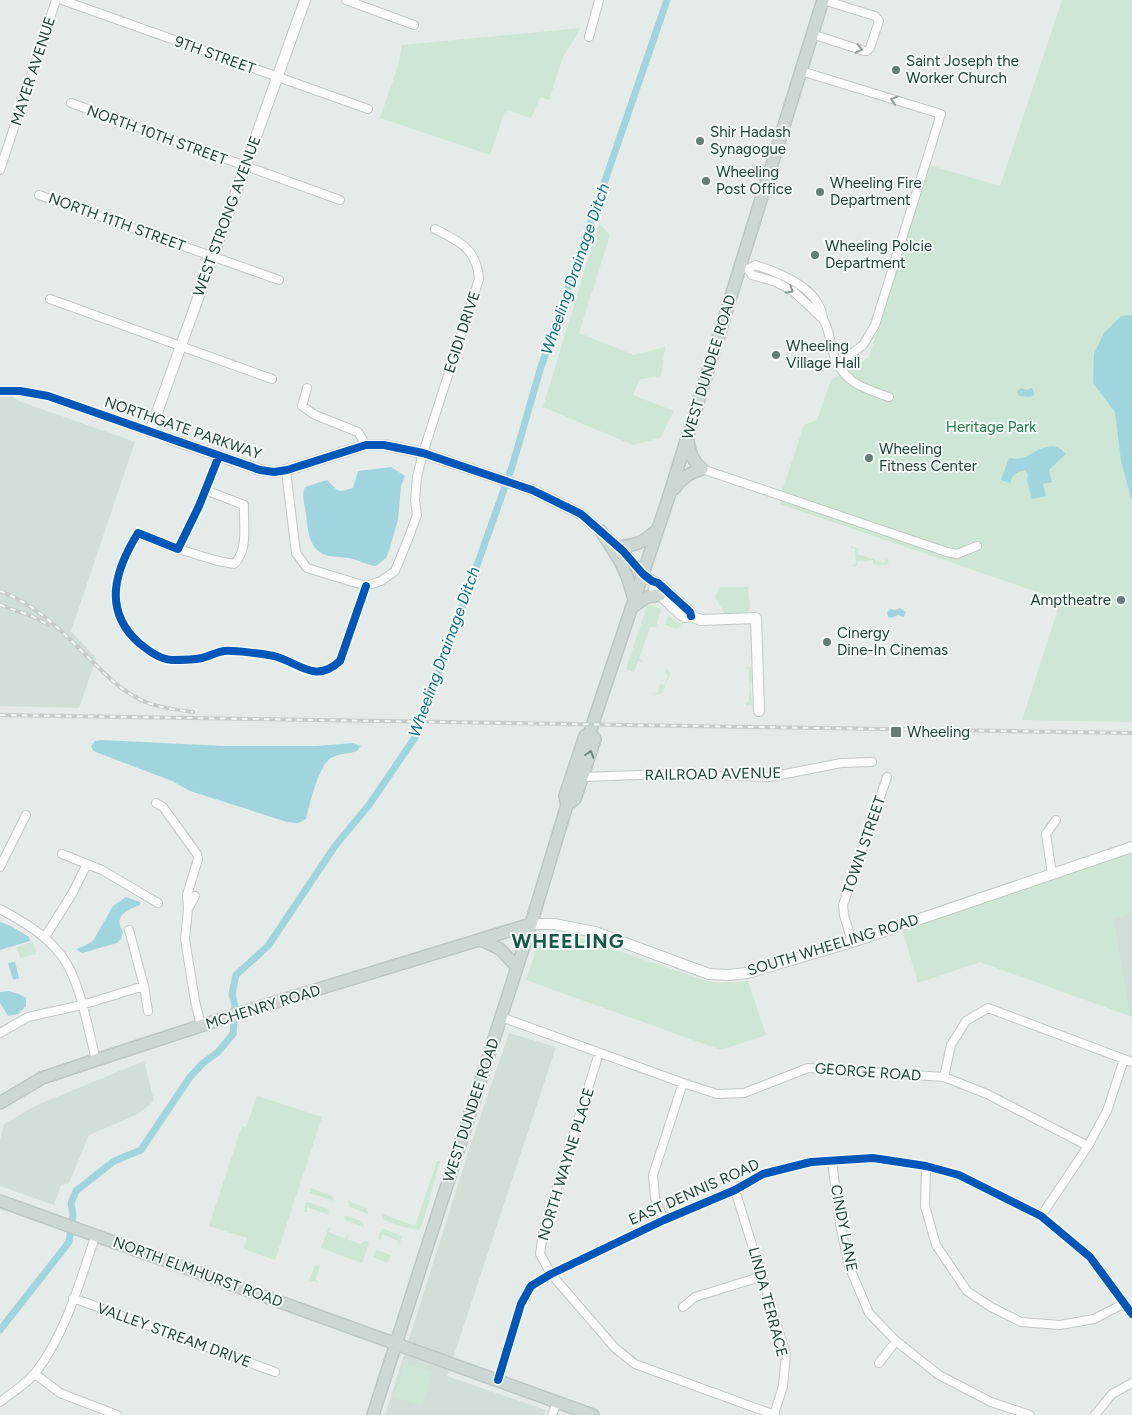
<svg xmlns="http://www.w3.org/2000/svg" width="1132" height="1415" viewBox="0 0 1132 1415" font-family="Figtree,sans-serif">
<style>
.built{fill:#d2ded8}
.green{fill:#cde6d5}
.water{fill:#a1d5de}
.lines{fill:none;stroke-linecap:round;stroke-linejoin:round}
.canal{stroke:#a1d5de;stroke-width:7}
.street-casing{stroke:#c2c8c6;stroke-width:10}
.secondary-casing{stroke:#c0c9c6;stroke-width:12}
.primary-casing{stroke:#bcc7c4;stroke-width:14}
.street{stroke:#fbfcfc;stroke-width:8}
.secondary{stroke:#fbfcfc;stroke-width:10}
.primary{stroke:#cdd7d4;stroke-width:11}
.rail-casing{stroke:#c7ccca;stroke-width:4}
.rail{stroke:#f3faf7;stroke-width:2;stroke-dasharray:5.5;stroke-linecap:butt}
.cycleway-casing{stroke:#f3faf7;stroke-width:11}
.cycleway{stroke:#0057b8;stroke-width:8}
.oneway{stroke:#8e9f9a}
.oneway2{stroke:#6e857f}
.poi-dot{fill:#657d76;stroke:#f3faf7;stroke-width:2}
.labels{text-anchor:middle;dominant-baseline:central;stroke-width:4;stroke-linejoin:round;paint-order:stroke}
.street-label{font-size:15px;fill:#204239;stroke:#f3faf7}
.poi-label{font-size:15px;fill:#204239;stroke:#f3faf7;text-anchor:start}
.park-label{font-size:15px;fill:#247e49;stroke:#f3faf7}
.water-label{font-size:16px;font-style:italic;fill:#127086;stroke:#f3faf7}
.district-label{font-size:20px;font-weight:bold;letter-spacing:1px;fill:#195749;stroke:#f3faf7}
</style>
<rect width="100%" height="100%" fill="#e5ebe8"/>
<path class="built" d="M0,386L19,401L135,442L71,631L96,658L79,708L0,706Z
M1132,912V1017L1130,1016L1113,919Z
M509,1033L556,1047L447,1376L546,1410L544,1415H385L468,1153Z
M144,1061L154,1101L138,1114L89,1135L69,1183L61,1185L54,1205L0,1186V1140L4,1124L37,1105Z"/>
<path class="green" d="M1062,0H1132V722L1022,720L1061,600L780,504L783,488L804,425L817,420L831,380L869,357L929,165L1000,186Z
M580,28L577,35L563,57L549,100L540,97L531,118L509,111L504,113L490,155L380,118L398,66L402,45Z
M599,223L610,235L579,333L634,355L665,347L661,376L640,379L633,395L674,411L660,438L633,445L543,407Z
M851,546L859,549L858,554L884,563L886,559H887L889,563C886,566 877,566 873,564V560L858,561L857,566H851L856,564L855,549L851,548Z
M720,586L721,587H748L750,607L747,613L725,614L715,597Z
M650,605L661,609L656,627H650L639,659L643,662L638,661L634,672L626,669L647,606Z
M668,615L681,625L677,629L665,625Z
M751,667L752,680L750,685L752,705L746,706L745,703L749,702V669L744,668Z
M667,668L669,669L670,674L662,693L657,695L651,693L657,694L660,684L665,685L668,675L665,673Z
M1132,852V912L1113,919L1130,1016L980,962L918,983L903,932L953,912Z
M562,933L572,935L706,981L720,983L748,981L766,1035L721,1050L526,980L540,937L545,935Z
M33,942L36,954L20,958L17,947Z
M257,1096L322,1117L275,1260L244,1249L247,1238L209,1226L242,1126L246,1127Z
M437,1161H440C432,1184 430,1208 419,1230L403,1227L384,1220L382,1214L415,1226Z
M310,1188L333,1196L334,1201L310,1193Z
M348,1201L367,1208L368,1214L350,1207Z
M308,1202L328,1209L329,1215L307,1207V1212H304L305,1203Z
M343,1215L362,1221L364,1227L345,1220Z
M329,1227L331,1228L328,1232L344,1238L349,1234L347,1239L360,1244L365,1241L369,1242L362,1263L321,1248Z
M382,1228L402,1236L399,1246L397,1240L382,1234L381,1240L378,1239Z
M376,1250L391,1255L388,1263L373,1257Z
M315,1265L320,1267L315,1280L319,1281L318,1283L309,1280Z
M409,1364L433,1371L422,1406L394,1397L403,1369L405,1365Z"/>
<path class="water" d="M1132,315V501L1121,461L1115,412L1093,383L1094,354L1104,333L1121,316Z
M1021,388L1026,390L1032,388L1034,392V395L1030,397L1019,396L1017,391Z
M1054,446L1061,449L1066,454L1049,470L1052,482L1043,484L1046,496L1032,499L1027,480L1028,474L1025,470C1016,472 1013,474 1010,483L1001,480L1009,458C1030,462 1032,447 1054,446Z
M391,467L405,476L401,486L398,520L389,551L386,558L376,566C366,565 359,560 349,558C343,557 336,557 329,556C309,551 308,532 306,514C305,506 301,495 305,487L327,480L337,490L341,491L353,488L358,471Z
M900,608L906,612L904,617L898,615L891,618L888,617L887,612L890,609L895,610Z
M101,740L225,746H317L353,743L361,746L357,751C349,754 339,753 331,758C318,766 310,804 306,819L298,823L287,822L190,791L172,781L93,751L91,746L95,741Z
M126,897L140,902V905C126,910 113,916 123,932L121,939L117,943L82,953L76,949L84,946L93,941L113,906Z
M0,922L11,926L29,937L30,941L0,950Z
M15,962L19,978L13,980L8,963Z
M8,991L19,994L26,998V1006L18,1014L8,1016L0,1003V992Z"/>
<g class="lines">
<path class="canal" d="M0,1330L69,1242L73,1215L71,1203L76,1191L114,1161L141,1150L190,1077L203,1063L218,1052L233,1034L235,1006L232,994L236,975L268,946L335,846L369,805L416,736L512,467L540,370L667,0"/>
<g class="street-casing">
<path id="street" d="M62,0L368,109
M346,0L414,25
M812,34L864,51H867L870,48L879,21L875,16L823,0
M589,37L599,0
M801,71L941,114L875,325L863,345L838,364
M71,103L340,200
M0,170L56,0
M39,195L279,280
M740,267L748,269L752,275L776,282L793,291L823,319C820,289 781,273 755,265L748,269
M50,299L272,379
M823,319C829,329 830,339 832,349C840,381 862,388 889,397
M307,388L302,406L315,415L358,432L366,445
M0,391H20L48,396L170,439
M219,456L199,506L178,549L138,533C115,570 102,610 139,643C149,651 159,659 172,660C181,660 193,660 202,658C210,656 217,652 224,651C233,650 265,654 274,656C300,663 315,684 340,661L366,586
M702,469L947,552L957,554L977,546
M286,471L296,553L307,568L366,586L381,581L395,571L409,537L417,515L415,500L417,477L423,453L479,279C477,249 459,241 435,229
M178,549L218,561L234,564C249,550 243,524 244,505L205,490
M583,777L665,774L770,777L841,763L872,762
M156,803L163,807L197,854L198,859L187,895L188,909L185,939L195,1001L201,1026
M62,854L102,870L158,903
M0,867L26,815
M1052,874L1046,834L1056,820
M0,909C22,921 45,934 61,955C80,979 88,1029 96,1060
M188,909L195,896
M129,930L144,986L148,1011
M45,937L72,894L87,864
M852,942L844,915L843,905L887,777
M501,1017L683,1083L717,1094L744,1093L808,1068L944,1077L987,1094L1088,1146
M0,1033L28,1017L82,1005L144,986
M599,1053L543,1233L540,1254L551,1274L615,1348L635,1364L775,1415
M944,1077L951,1045L966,1021L988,1008L1132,1062
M832,1161L840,1224L849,1266L869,1313L896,1341L939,1375L991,1402L1030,1415
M926,1166L925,1206L936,1245L967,1291L991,1307L1021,1322L1060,1325L1094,1319L1125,1303
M735,1190L786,1354L783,1386L774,1415
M1041,1216L1088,1146L1107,1111L1124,1059
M664,1220L655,1198L653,1175L683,1083
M73,1298L275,1372
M683,1307L695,1297L763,1276
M879,1363L896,1341
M35,1374L60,1393L117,1415
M498,1380L521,1304L531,1286L551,1274L664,1220L735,1190L763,1174L811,1162L873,1158L926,1166L959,1175L1041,1216L1090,1257L1132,1314
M0,1402C11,1393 27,1384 36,1372C66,1333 80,1281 96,1234
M552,1415L557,1402
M1095,1415L1112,1394L1132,1383"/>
</g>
<g class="secondary-casing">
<path id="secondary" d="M150,432L305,0
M170,439L260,470L274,472L287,470L366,445H384L423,453L532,490L581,514L623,551L643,574L652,581L658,583L690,612L691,616
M654,589L679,613L685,617L691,616L701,620L756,618L759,711
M531,924H554L595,932L709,974L728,975L747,973L852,942L1132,847"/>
</g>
<g class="primary-casing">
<path id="primary" d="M674,489C681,478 690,473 702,469C692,460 690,453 688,441
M601,531L620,561L627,576L634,599
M618,547C637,545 642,543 656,531
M631,608L647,597L660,595
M567,805L575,799L595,739L590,732
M481,940L500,949L517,967
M0,1103L42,1078L96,1060L240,1013L531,924
M0,1201L593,1415
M373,1415L531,924L567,805L565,796L585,736L590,732L668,499L823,0"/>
</g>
<use href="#street" class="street"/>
<use href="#secondary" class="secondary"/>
<use href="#primary" class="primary"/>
<g class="rail-casing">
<path id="rail" d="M0,591C40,606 66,636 96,665C111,680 127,695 148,703C162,708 178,710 193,712
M0,605L32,616L48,625
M0,715L1132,733"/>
</g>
<use href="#rail" class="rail"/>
<g class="cycleway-casing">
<path id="cycleway" d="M0,391H20L48,396L260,470L274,472L287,470L366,445H384L423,453L532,490L581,514L623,551L643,574L652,581L658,583L690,612L691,616
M219,456L199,506L178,549L138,533C115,570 102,610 139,643C149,651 159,659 172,660C181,660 193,660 202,658C210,656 217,652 224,651C233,650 265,654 274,656C300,663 315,684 340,661L366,586
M498,1380L521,1304L531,1286L551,1274L664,1220L735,1190L763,1174L811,1162L873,1158L926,1166L959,1175L1041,1216L1090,1257L1132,1314"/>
</g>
<use href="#cycleway" class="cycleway"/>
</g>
<defs><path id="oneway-chevron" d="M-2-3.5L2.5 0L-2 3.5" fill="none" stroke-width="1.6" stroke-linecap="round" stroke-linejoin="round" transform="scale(1.25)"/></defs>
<g class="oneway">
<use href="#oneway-chevron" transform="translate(859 49) rotate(13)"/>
<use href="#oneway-chevron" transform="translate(894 100) rotate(-163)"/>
<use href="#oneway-chevron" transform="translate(790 290) rotate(32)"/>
</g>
<use class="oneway2" href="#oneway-chevron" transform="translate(590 754) rotate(-72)"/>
<g class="poi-dot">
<circle cx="896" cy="70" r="5"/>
<circle cx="700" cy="141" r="5"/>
<circle cx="706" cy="181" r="5"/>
<circle cx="820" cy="192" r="5"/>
<circle cx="815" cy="255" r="5"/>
<circle cx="776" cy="355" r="5"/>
<circle cx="869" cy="458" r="5"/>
<circle cx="1121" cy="600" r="5"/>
<circle cx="827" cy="642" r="5"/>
<rect x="890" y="726" width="12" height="12" rx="2.5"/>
</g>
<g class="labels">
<g class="street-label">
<text transform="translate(215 55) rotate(20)">9TH STREET</text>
<text transform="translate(33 71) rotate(-72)">MAYER AVENUE</text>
<text transform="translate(157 135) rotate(20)">NORTH 10TH STREET</text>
<text transform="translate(227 216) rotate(-70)">WEST STRONG AVENUE</text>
<text transform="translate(117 222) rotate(20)">NORTH 11TH STREET</text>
<text transform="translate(462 332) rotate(-72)">EGIDI DRIVE</text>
<text transform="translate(709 367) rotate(-73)">WEST DUNDEE ROAD</text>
<text transform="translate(183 428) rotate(19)">NORTHGATE PARKWAY</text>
<text transform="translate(713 774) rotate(-1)">RAILROAD AVENUE</text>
<text transform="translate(864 845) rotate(-71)">TOWN STREET</text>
<text transform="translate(833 945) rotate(-17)">SOUTH WHEELING ROAD</text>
<text transform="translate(263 1007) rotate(-17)">MCHENRY ROAD</text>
<text transform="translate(868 1072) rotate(4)">GEORGE ROAD</text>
<text transform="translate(471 1110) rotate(-72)">WEST DUNDEE ROAD</text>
<text transform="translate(566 1164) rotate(-73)">NORTH WAYNE PLACE</text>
<text transform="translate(694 1192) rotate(-24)">EAST DENNIS ROAD</text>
<text transform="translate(844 1228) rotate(79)">CINDY LANE</text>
<text transform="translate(198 1272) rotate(20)">NORTH ELMHURST ROAD</text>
<text transform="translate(768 1302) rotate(75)">LINDA TERRACE</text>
<text transform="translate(174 1335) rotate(20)">VALLEY STREAM DRIVE</text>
</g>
<g class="poi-label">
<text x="906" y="61">Saint Joseph the<tspan x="906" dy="17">Worker Church</tspan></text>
<text x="710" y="132">Shir Hadash<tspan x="710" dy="17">Synagogue</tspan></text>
<text x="716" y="172">Wheeling<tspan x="716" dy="17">Post Office</tspan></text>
<text x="830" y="183">Wheeling Fire<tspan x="830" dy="17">Department</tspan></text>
<text x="825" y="246">Wheeling Polcie<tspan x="825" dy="17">Department</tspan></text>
<text x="786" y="346">Wheeling<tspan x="786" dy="17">Village Hall</tspan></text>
<text x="879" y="449">Wheeling<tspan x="879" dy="17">Fitness Center</tspan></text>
<text x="1111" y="600" text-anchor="end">Amptheatre</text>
<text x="837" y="633">Cinergy<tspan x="837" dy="17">Dine-In Cinemas</tspan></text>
<text x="907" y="732">Wheeling</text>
</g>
<g class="park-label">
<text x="991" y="427">Heritage Park</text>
</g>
<g class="water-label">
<text transform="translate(575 269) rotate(-71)">Wheeling Drainage Ditch</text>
<text transform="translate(444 652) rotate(-70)">Wheeling Drainage Ditch</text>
</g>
<g class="district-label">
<text x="568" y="941">WHEELING</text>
</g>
</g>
</svg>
